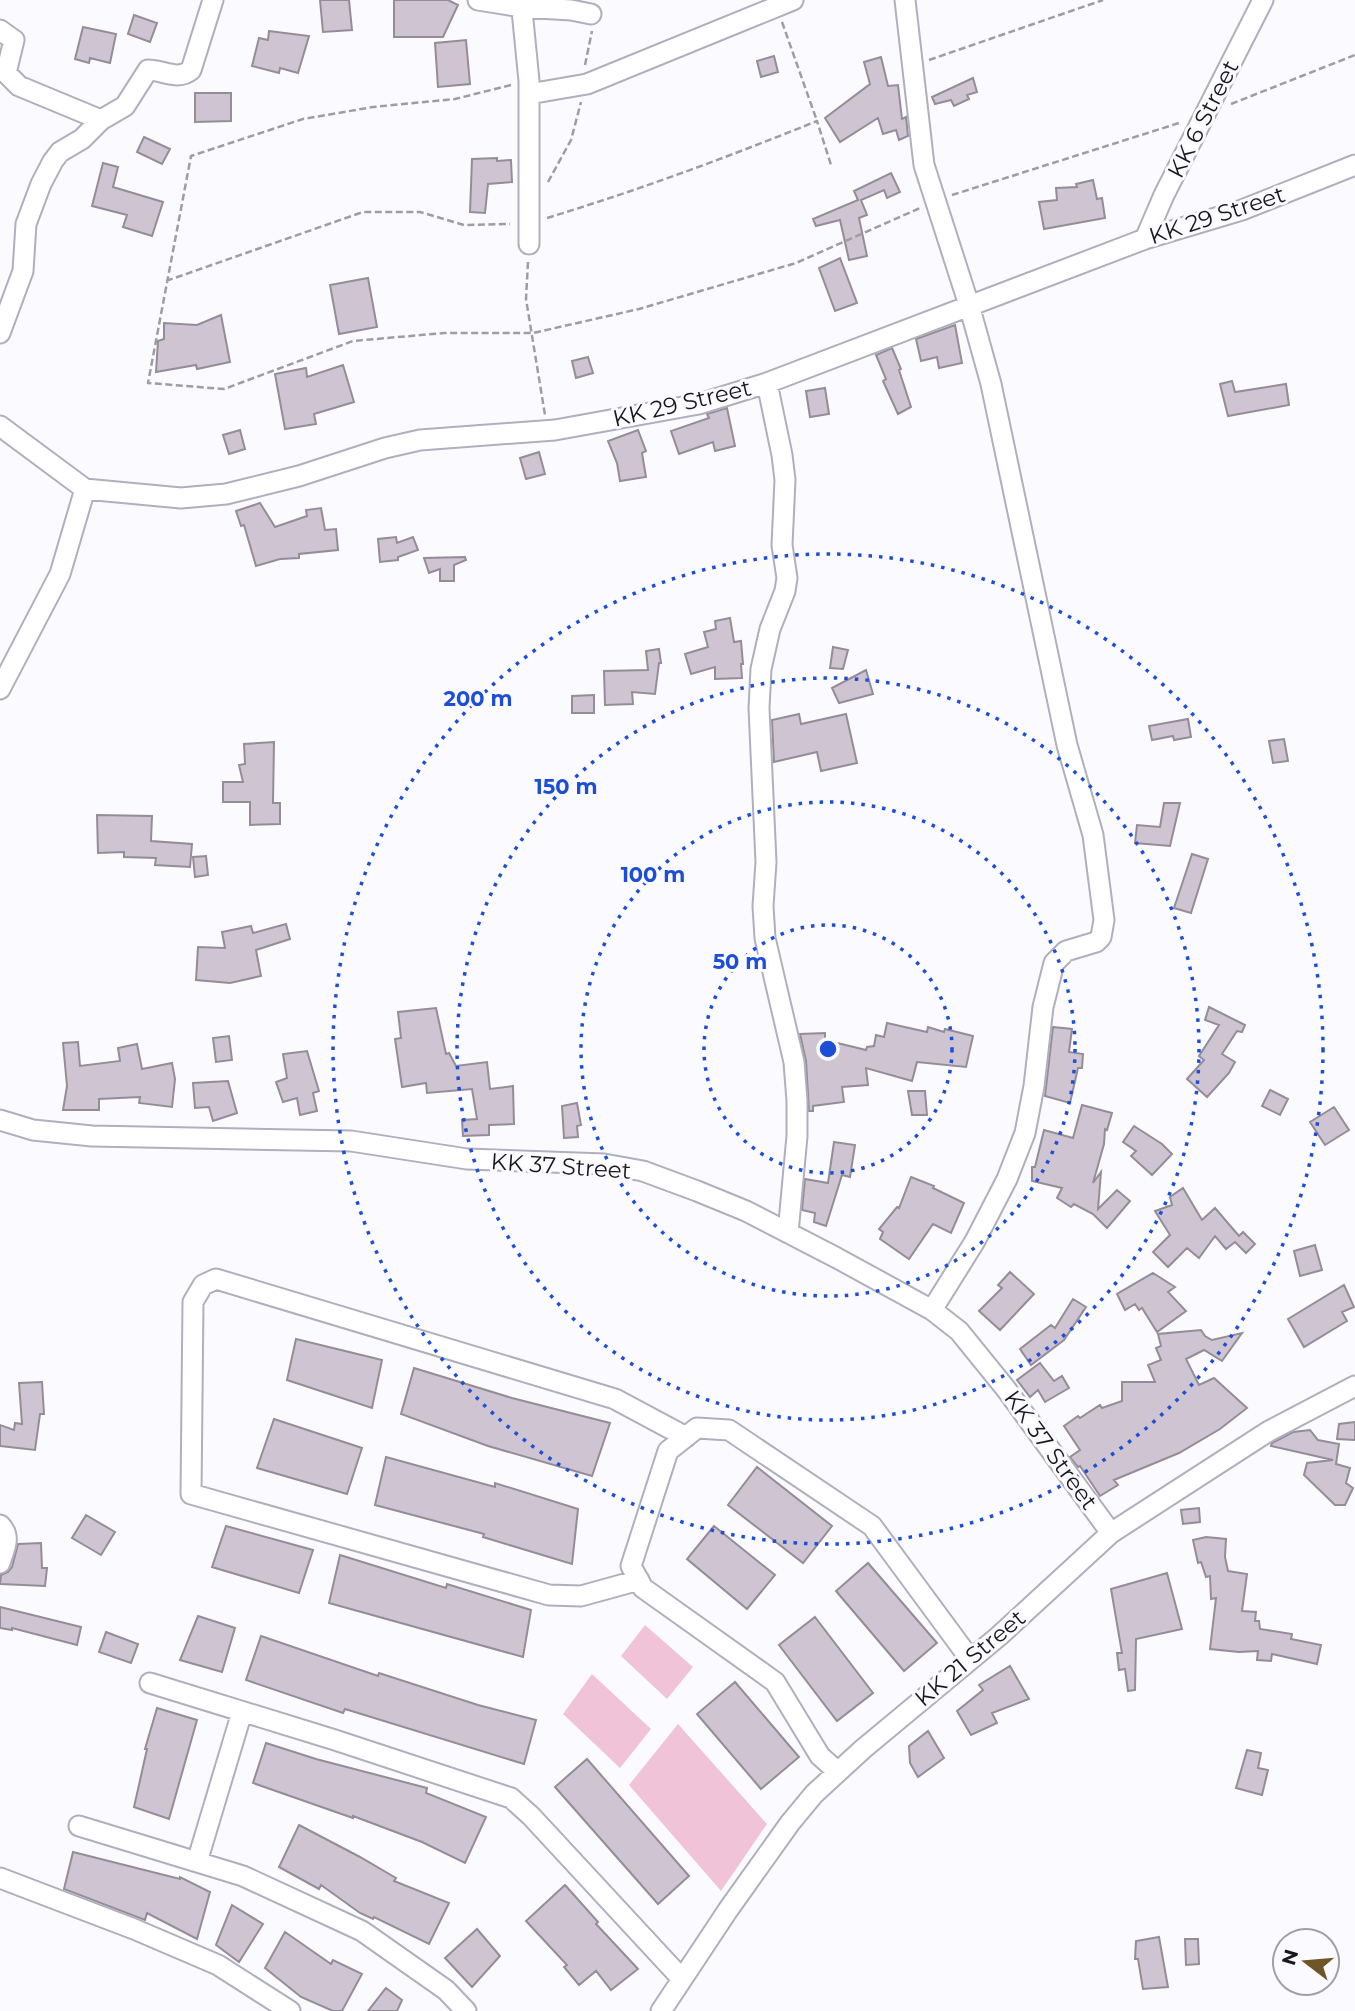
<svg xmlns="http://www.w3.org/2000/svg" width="1355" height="2011" viewBox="0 0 1355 2011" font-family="Montserrat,sans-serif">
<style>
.green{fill:#f1c3d9}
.building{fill:#cfc4d2;stroke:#958c99;stroke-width:2}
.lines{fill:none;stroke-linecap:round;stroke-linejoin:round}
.street-casing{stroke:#afafbf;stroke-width:23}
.path{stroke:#9d9da2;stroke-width:2.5;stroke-dasharray:7 3.5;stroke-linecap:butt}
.street{stroke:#fff;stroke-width:19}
.ring{fill:none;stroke:#1d4ed8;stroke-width:3.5;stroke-dasharray:3.5 7}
.labels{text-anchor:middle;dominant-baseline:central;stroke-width:6;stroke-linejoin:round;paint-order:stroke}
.street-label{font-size:23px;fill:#17171d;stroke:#fbfbff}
.centre{fill:#1d4ed8;stroke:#fbfbff;stroke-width:3.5}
.ring-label{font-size:21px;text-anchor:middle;font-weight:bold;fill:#1d4ed8;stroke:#fbfbff;stroke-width:6;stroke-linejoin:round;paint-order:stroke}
</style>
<rect width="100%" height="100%" fill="#fbfbff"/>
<path class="green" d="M645,1625L693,1667L667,1699L621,1656Z
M592,1674L651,1729L620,1768L563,1714Z
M678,1724L767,1824L721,1891L629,1785Z"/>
<path class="building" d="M320,0H349L352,30L323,32Z
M394,0H448L458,5L443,37H394Z
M134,15L157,23L150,42L128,34Z
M83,27L116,34L110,63L90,58L89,63L75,59Z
M269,31L309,36L298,73L280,68L279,73L252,66L259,38L268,40Z
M466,40L470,84L438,87L435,43Z
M774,56L778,72L761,77L757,61Z
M881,57L888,86L898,85L902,119L906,117L908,136L899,140L896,130L883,134L878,118L840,142L825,118L870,84L864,62Z
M973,78L977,92L967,95L969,99L954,106L951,100L935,104L932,97Z
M195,93H231V121L195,122Z
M144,137L170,149L162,164L137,152Z
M497,158V161L511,160L512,182L488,184L485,213L470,212L472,159Z
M103,163L118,167L113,187L163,202L152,236L123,227L127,215L92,206Z
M891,173L900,192L887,198L884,190L861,200L867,215L859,218L867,256L849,260L840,220L816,226L813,219L858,200L854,191Z
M1093,180L1097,199L1102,198L1105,218L1044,229L1039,202L1057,200L1056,188L1077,187L1076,184Z
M840,258L857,303L835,311L819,268Z
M368,278L377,327L339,334L330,285Z
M221,315L230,362L197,369L196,365L156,372L158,341L164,339V323L197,325Z
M955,325L962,363L939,368L937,357L921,361L916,339Z
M892,348L901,369L899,370L911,407L898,414L883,381L886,379L876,355Z
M588,357L593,373L576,378L572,361Z
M343,365L354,402L314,414L316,424L285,429L275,374L306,368L307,377Z
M1232,381L1235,392L1286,384L1289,405L1228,416L1220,384Z
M825,388L829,414L810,417L806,391Z
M727,408L735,446L715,451L713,442L679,454L671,431L709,418L707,414Z
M240,430L245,449L229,454L223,435Z
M638,430L646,451L642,453L646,477L620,481L617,463L608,441Z
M539,452L545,474L526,479L520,458Z
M260,503L275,527L307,516L306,510L321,508L325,530L336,529L338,550L299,554V558L280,559L256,566L244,525L241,526L236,511Z
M396,537L397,543L413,537L418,550L398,557V560L380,562L378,539Z
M465,557L466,560L454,565V581H440V569L429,573L424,558Z
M730,618L734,642L741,641L743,664H741L742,678L715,679V667L691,674L685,654L708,647L704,632L716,629L715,621Z
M833,647L848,650L843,669L830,668Z
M659,649L661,663H659L655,694L632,692L633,704L605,705L604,671L648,670L646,651Z
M866,670L873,694L839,703L832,688Z
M594,695V713H572V696Z
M799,714L801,724L846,714L857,763L821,771L817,752L774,762L772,720Z
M1188,719L1191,737L1174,740L1173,736L1152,740L1149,726Z
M1284,739L1288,761L1273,763L1269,741Z
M274,742L273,803H280V824L250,825V802H223V782H243L239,765L245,764L244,744Z
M1164,803H1180L1170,846L1135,843L1137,825L1160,827Z
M97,815L152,816L151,841L192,844L190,867L155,865L156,858L124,857V852L98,853Z
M1192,854L1208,859L1191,913L1174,908Z
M206,856L208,875L195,877L193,857Z
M286,924L290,939L256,950L261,976L230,983L196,980L198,947L225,948L222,932L251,926L253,933Z
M1209,1007L1245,1025L1242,1032L1237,1031L1222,1054L1235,1062L1229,1073L1207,1097L1187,1079L1204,1060L1199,1056L1219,1025L1205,1020Z
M436,1008L446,1054L449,1053L456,1066L487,1062L490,1089L513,1086L514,1124L489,1125V1135L463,1136L462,1120L477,1119L472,1089L427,1093L426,1083L402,1087L395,1039L401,1038L398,1012Z
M887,1023L927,1032L928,1027L944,1032L945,1029L973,1036L966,1067L917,1062L912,1081L866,1068L868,1085L842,1087L844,1102L813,1106V1111H809L806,1061L800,1034L825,1033V1040L866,1050L867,1047L874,1046L876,1035L884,1037Z
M1053,1027L1072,1029L1069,1052L1083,1054L1082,1068H1078L1070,1103L1045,1096Z
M229,1036L232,1060L216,1062L213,1038Z
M78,1042L80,1066L120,1061L118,1048L137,1044L142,1069L172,1063L175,1079L172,1107L139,1103L140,1097L99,1099V1110H63L67,1086L63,1043Z
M307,1051L319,1091L313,1093L317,1111L300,1115L297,1098L283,1102L276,1082L287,1078L283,1054Z
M228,1081L237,1113L213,1121L209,1107L195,1108L193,1083Z
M1270,1090L1288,1099L1280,1115L1262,1106Z
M908,1091H925L927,1115H912Z
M577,1103L581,1125L577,1126L578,1137L564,1138L562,1106Z
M1082,1105L1112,1113L1107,1130L1105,1129L1104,1144L1093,1183L1101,1172L1098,1209L1117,1190L1130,1201L1107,1228L1093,1214L1074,1204L1071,1207L1057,1198L1062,1188L1032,1181V1167H1035L1044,1130L1073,1138Z
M1334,1107L1349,1130L1325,1145L1310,1122Z
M1134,1126L1162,1144L1172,1154L1152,1175L1131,1156L1136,1151L1123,1142Z
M834,1142L855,1145L850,1177L842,1175L826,1226L814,1222L815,1213L802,1210L805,1179L828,1183Z
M911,1177L934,1186L933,1188L964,1203L951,1233L933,1224L909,1259L880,1239L883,1232L879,1229L897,1207L899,1208Z
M1183,1188L1202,1220L1215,1208L1239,1236L1243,1232L1255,1244L1246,1253L1235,1242L1226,1249L1215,1236L1199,1258L1187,1248L1168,1267L1153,1252L1170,1235L1155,1211L1172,1205L1170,1197Z
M1315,1245L1322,1270L1300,1276L1294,1251Z
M1010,1272L1034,1294L1000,1330L979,1311L1002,1288L998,1285Z
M1153,1273L1175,1287L1168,1292L1186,1311L1157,1332L1142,1308L1139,1310L1135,1304L1125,1310L1117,1294Z
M1344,1285L1354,1307L1342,1312L1347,1321L1304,1347L1288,1319Z
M1073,1299L1086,1307L1064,1340L1031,1365L1020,1349L1051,1325L1055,1328Z
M1201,1330L1205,1336L1212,1340L1242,1333L1222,1361L1204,1350L1186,1359L1199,1385L1214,1378L1247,1408L1220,1429L1179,1453L1114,1480L1118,1485L1100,1496L1080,1466L1078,1467L1070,1457L1080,1450L1064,1426L1078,1416L1080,1418L1100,1405L1102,1408L1122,1401V1382H1155L1148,1365L1161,1360L1156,1348L1161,1346L1158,1334Z
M296,1339L382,1360L372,1408L287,1380Z
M1040,1363L1054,1381L1062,1376L1069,1388L1045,1402L1038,1390L1030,1397L1017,1380Z
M414,1368L512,1398L610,1423L592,1476L488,1446L401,1414Z
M42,1382L44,1414H40L35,1450L0,1446V1425L14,1430L15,1423L22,1424L19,1383Z
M274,1419L362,1448L347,1494L257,1468Z
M1355,1422V1440L1337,1439L1339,1424Z
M1310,1430L1318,1440L1339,1444L1336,1464L1350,1468L1346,1483L1353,1488L1345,1505H1335L1304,1475L1307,1463L1333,1460L1271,1446L1272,1443L1293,1432Z
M386,1457L495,1487V1483L578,1509L572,1564L483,1537L484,1534L375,1505Z
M757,1467L832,1526L803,1563L728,1505Z
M1199,1508L1200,1522L1183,1524L1181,1510Z
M86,1515L115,1532L101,1555L72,1538Z
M226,1526L313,1550L299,1593L212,1567Z
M714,1526L775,1575L747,1609L687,1559Z
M1206,1537L1226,1539L1225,1557L1228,1571L1247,1574L1242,1611L1256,1612L1255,1621H1259L1260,1629L1292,1634L1291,1639L1321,1645L1317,1664L1272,1654L1271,1661L1257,1660L1258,1651L1239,1652L1210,1649L1216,1598L1211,1599L1210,1576L1206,1577L1201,1562L1198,1563L1193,1540Z
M41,1543L42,1568H47L45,1586L0,1584L1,1575L8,1572L12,1567L18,1544Z
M340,1555L446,1588L447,1584L531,1610L523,1657L329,1603Z
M868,1563L937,1643L904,1671L836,1591Z
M1167,1573L1182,1629L1136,1639L1135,1690L1128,1691L1125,1669L1119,1670L1117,1653H1122L1111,1589Z
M0,1607L81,1627L77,1645L12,1628V1630L0,1628Z
M198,1616L235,1628L222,1672L180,1660Z
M815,1617L873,1693L837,1721L779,1645Z
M106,1632L138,1644L131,1663L99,1652Z
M261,1636L378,1676L379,1673L478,1705L536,1720L524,1764L345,1709L343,1713L246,1680Z
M1010,1666L1029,1699L992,1713L997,1723L971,1735L957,1711L983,1690L979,1685Z
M735,1682L799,1757L761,1789L697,1714Z
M157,1708L197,1720L169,1819L134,1807L147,1749H145Z
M928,1731L944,1758L918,1777L910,1763L909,1746Z
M266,1743L316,1759L427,1788L426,1793L486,1817L465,1863L422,1842L353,1816V1818L253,1783Z
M1247,1750L1261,1753L1258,1768L1268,1770L1262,1795L1236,1788Z
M587,1759L689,1876L658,1904L555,1787Z
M299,1825L360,1857L396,1878L394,1881L449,1903L429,1944L374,1917L373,1919L360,1913L321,1885L319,1889L279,1867Z
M73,1852L180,1879V1877L210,1892L197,1939L147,1913L145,1920L64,1889Z
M565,1885L598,1922L596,1924L638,1969L611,1990L596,1971L579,1985L564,1967L567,1965L526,1921Z
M232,1905L263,1924L239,1962L216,1945Z
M477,1929L500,1956L472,1987L445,1958Z
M285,1932L331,1964L333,1960L362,1974L342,2011H333L301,1997L265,1968Z
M1159,1937L1168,1987L1143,1989L1138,1959H1135L1136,1941Z
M1185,1939H1198L1199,1964L1186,1965Z
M386,1988L402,2000L397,2011H368Z"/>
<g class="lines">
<g class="street-casing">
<path id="street" d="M478,0L521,7L571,10L591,14
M521,0L529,81V244
M905,0L924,165L969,305L991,384L1067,745L1093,835L1104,920L1101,937L1096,942L1066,951L1054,963L1043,1007L1034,1086L1025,1133L1007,1179L975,1241L932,1310
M0,30L14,40L6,73L19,86L101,120
M529,94L587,84L793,0
M1145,239L1164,195L1263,0
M0,333L23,271L26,224L41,184L53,161L60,152L82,139L101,120L125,106L148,70C163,70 178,81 191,70L213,0
M767,383L782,455L785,480L782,545L787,578L785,591L770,629L761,669L759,708L766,862L763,906L765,938L794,1062L797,1101V1136L788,1233
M0,426L85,489L181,498L226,494L299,476L385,448L420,440L555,430L699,404L767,383L1145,239L1242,210L1355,165
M0,689L60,574L85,489
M0,1120L33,1130L92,1136L351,1141L467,1159L604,1164L643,1171L697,1191L746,1211L837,1258L932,1310L959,1331L1006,1389L1111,1533
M0,1525C12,1537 4,1549 0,1563
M639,1580L581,1596L549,1595L191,1494L193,1302L203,1285L216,1279L615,1399L686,1437
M150,1683L335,1740L511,1798L531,1816L682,1979
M838,1772L820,1756L775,1682L643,1588L631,1566L668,1451L697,1428L729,1430L872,1526L970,1659
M79,1826L243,1876L362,1931L446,1990L466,2011
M197,1862L242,1712
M0,1878L134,1929L218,1965L290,2011
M661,2011L728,1910L790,1823L814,1794L863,1749L999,1636L1111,1533L1269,1431L1355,1386"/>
</g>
<path class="path" d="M782,22L817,121
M929,60L1103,0
M585,65L592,31
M511,85L455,99L373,107L303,119L191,156L148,383L224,389L353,341L444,333H533L639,309L796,263L920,208
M1231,104L1355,55
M548,182L571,140L581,102
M952,195L1179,123
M547,218C639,190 728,157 817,121L831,165
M528,262L526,299L545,415
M166,281L363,212H420L464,225L510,224"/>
<use href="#street" class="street"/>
</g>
<g class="ring">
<circle cx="828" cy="1049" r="124"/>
<circle cx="828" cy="1049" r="247"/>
<circle cx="828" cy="1049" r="371"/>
<circle cx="828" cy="1049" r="495"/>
</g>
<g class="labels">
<g class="street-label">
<text transform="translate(1203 119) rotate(-63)">KK 6 Street</text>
<text transform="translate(1217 215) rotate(-18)">KK 29 Street</text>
<text transform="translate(682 403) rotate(-13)">KK 29 Street</text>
<text transform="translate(561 1166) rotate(4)">KK 37 Street</text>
<text transform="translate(1051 1450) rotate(54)">KK 37 Street</text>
<text transform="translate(970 1658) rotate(-40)">KK 21 Street</text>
</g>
</g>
<circle cx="828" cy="1049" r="10" class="centre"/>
<g class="ring-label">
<text x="478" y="706">200 m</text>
<text x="566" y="794">150 m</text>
<text x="653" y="882">100 m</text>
<text x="740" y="969">50 m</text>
</g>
<g transform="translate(1306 1962) rotate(286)"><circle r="33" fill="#fbfbff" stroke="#a0a0a5" stroke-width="2"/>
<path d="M0-5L12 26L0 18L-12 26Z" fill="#6f5627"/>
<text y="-10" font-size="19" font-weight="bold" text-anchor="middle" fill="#17171d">N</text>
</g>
</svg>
